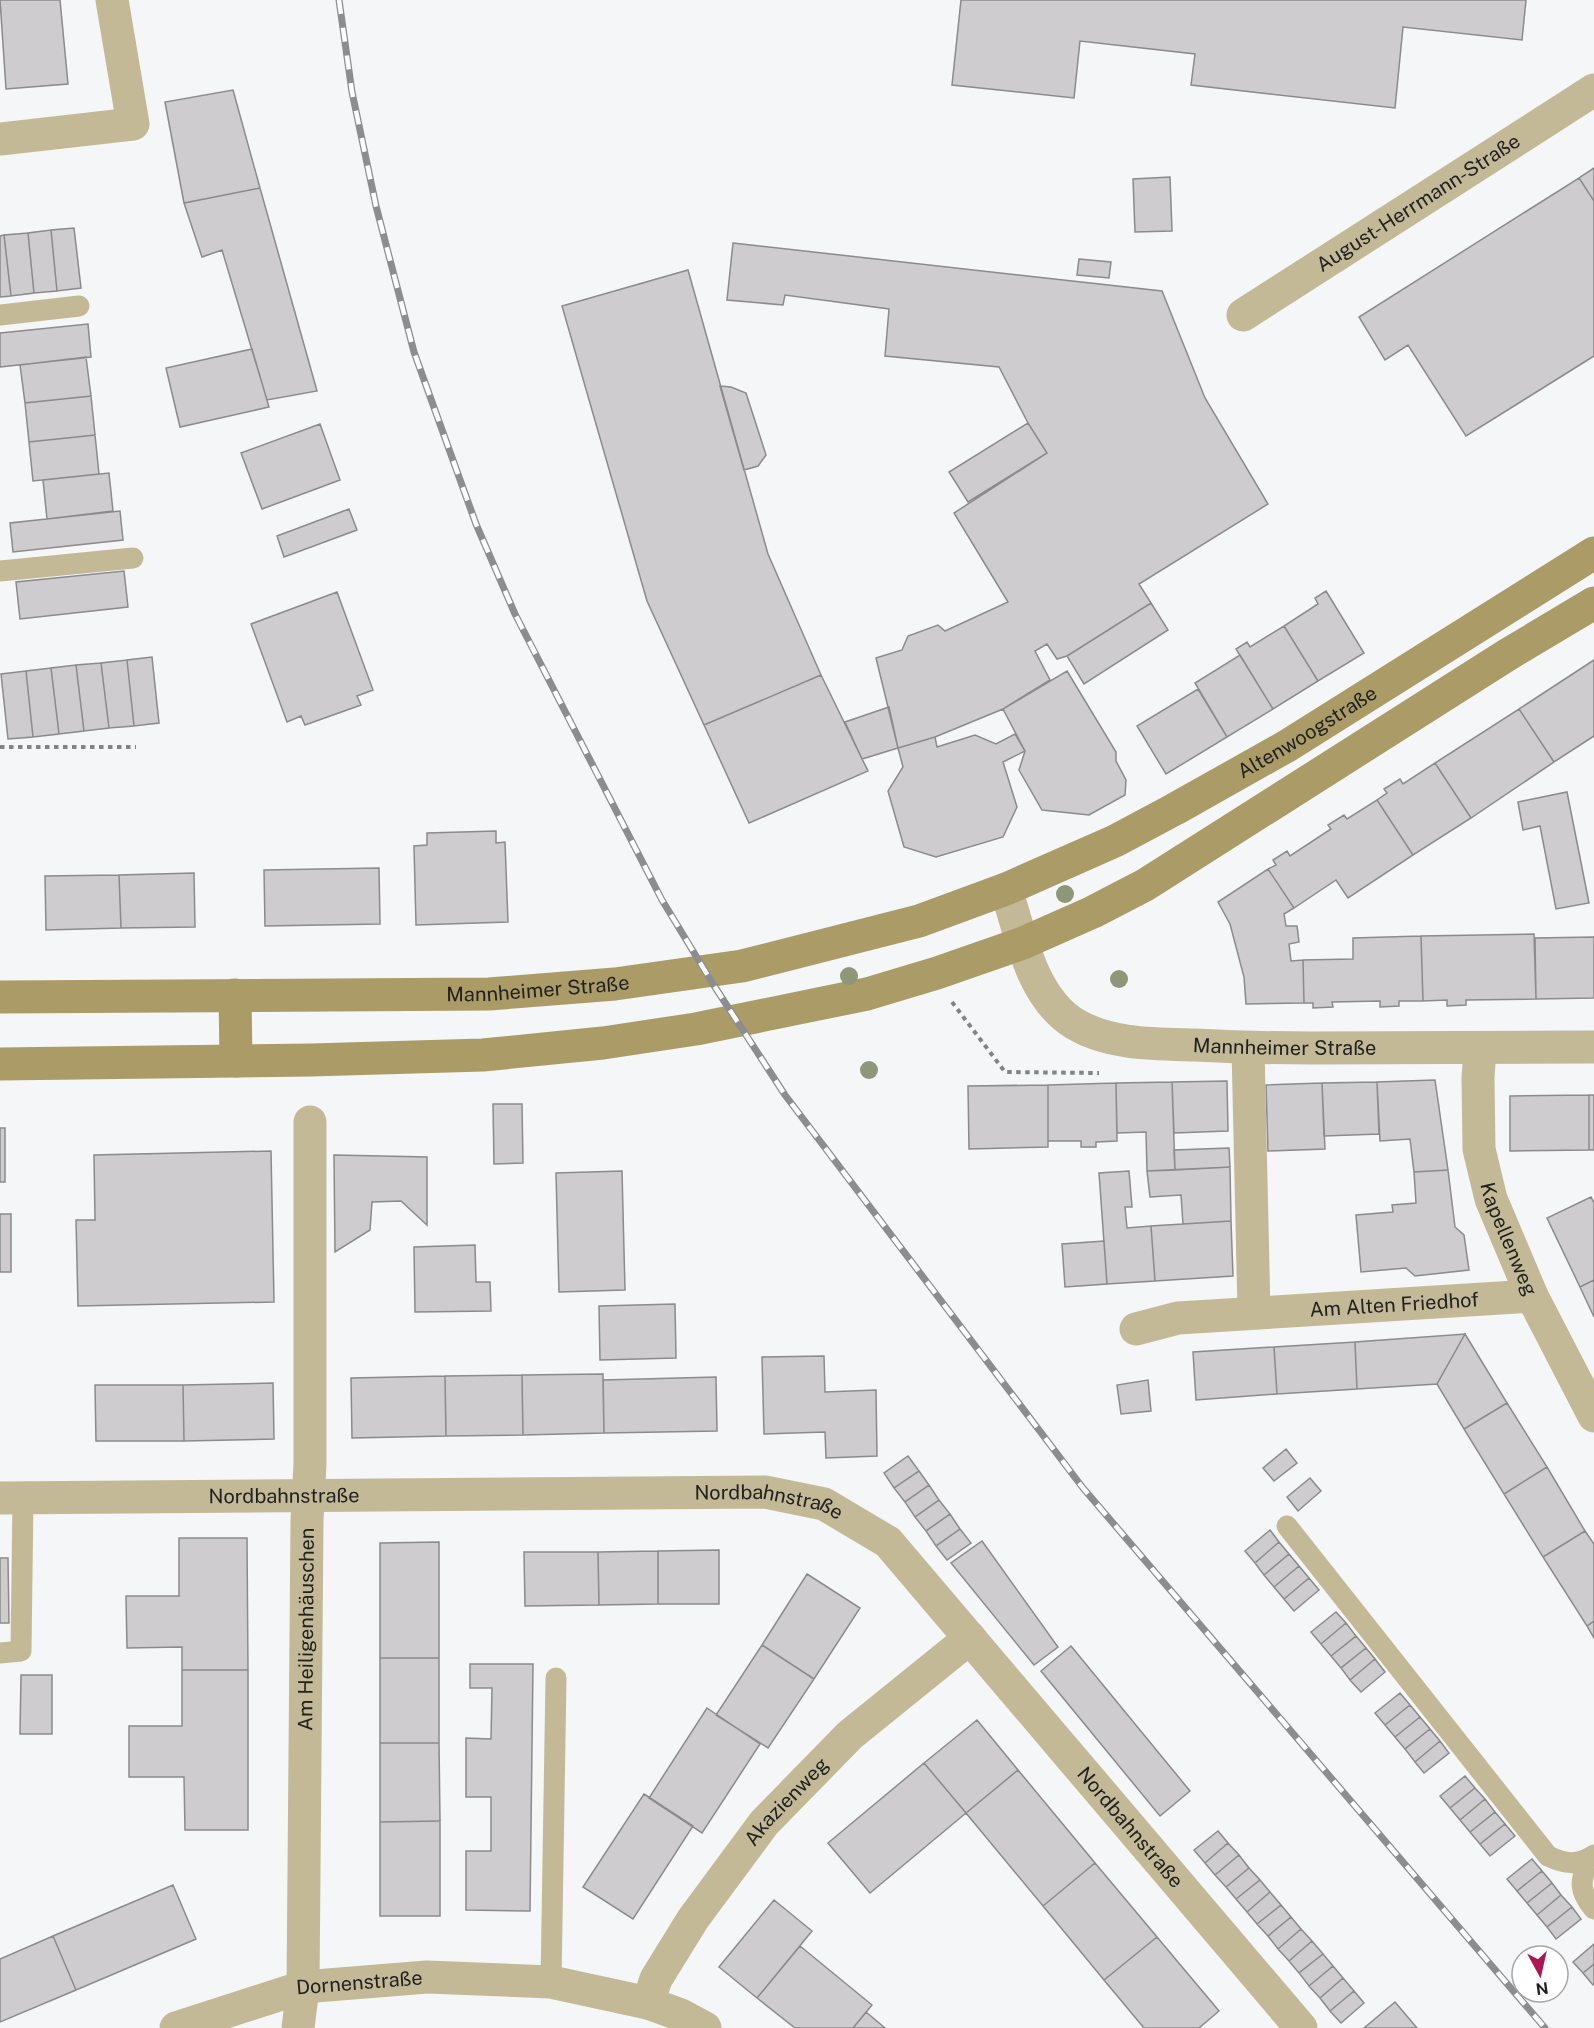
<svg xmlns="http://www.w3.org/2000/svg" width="1594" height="2028" viewBox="0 0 1594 2028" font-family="'Public Sans',sans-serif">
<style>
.building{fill:#ceccce;stroke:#8b8a8c;stroke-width:1.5}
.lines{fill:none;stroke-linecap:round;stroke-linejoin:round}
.path{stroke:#828384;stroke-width:4;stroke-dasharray:4.5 4.5;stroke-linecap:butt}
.service{stroke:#c3b997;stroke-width:21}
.minor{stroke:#c3b997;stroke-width:33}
.secondary{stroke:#aa9b67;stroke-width:33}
.rail-casing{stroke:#8c8d8e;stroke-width:7}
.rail{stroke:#fff;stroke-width:4.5;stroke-dasharray:14;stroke-linecap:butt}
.tree{fill:#8e9778}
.labels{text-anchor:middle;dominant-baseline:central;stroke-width:5;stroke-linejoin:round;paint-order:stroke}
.street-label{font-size:20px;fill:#212122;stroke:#fff}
</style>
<rect width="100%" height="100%" fill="#f4f6f7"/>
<path class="building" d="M0,0H60L68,84L6,89Z
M961,0H1526L1522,40L1403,27L1395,108L1191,85L1195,54L1080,41L1074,98L952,85Z
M233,90L260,188L184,203L165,102Z
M1594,168V201L1579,178Z
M1170,177L1172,231L1135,232L1133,179Z
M1579,178L1594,201V356L1466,436L1408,345L1385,360L1359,317Z
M260,188L317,391L267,400L222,250L202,257L184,203Z
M74,228L81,288L57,291L51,230Z
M51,230L57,291L34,293L28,233Z
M28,233L34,293L11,296L4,235Z
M4,235L11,296L0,297V236Z
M733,243L1162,291L1205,398L1268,504L1139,584L1151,603L1067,656L1057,659L1047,644L1035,651L1050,680L1003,709L935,737L898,748L876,658L902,650L908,636L938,625L945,631L1008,602L954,513L1047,453L1028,423L999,367L885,356L889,309L785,295L783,305L727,300Z
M1079,259L1111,262L1109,278L1077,275Z
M688,270L768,554L821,675L704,725L647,601L562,306Z
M88,324L91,357L0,367V333Z
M252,349L269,407L180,427L166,368Z
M86,357L91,396L25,403L20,365Z
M720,386L731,387L746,393L766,455L758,466L744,470Z
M91,396L95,435L29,442L25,403Z
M1028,423L1047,453L968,502L949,472Z
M320,424L340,480L262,509L241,453Z
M95,435L99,474L33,481L29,442Z
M109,473L113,511L47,519L43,480Z
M349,509L357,530L284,557L277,536Z
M120,511L123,540L13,552L10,523Z
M124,571L128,607L20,619L16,582Z
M1326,591L1364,653L1318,681L1284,626L1318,604L1315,598Z
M337,592L373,690L357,696L361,705L305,725L301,716L287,722L251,624Z
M1151,603L1168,630L1084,684L1067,656Z
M1284,626L1318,681L1273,709L1236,649L1247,642L1250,647Z
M1240,655L1273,709L1227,737L1195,683Z
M152,657L159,723L134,726L127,660Z
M127,660L134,726L109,728L101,663Z
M1594,660V736L1554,762L1519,709Z
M101,663L109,728L84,731L76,665Z
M76,665L84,731L59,734L51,668Z
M51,668L59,734L33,737L26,671Z
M26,671L33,737L8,739L1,674Z
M1067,671L1116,752V761L1126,780L1125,795L1089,815L1042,810L1019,770L1025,751L1003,709Z
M821,675L868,771L749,823L704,725Z
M1198,689L1227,737L1166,774L1137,726Z
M889,707L898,748L862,759L845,722Z
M1519,709L1554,762L1471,818L1435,763Z
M1015,734L1025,751L1003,762L1017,807L1003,837L936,857L904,847L888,791L903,767L898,748L935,737L937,747L975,735L996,744Z
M1435,763L1471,818L1413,855L1377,800L1387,793L1384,789L1400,779L1403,784Z
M1567,792L1589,903L1556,909L1540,826L1523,830L1518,802Z
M1377,800L1413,855L1348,898L1336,880L1294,908L1268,869L1276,865L1273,860L1287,851L1290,856L1331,829L1328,825L1344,815L1347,819Z
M496,831V843L505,842L508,922L416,925L414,846L427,845V833Z
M379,868L380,924L265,926L264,870Z
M1268,869L1294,908L1284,914L1286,926H1297L1299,942L1289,944L1291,961L1303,960L1304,1003L1246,1004L1244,977L1230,924L1218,902Z
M194,873L195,927L121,928L119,875Z
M119,875L121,928L46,930L45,876Z
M1534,934L1536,999L1466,1000V1005L1447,1006V1000L1423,1001L1421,936Z
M1421,936L1423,1001H1399V1006L1380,1007V1001L1332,1002L1333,1007L1313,1008V1003H1304L1303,960L1353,959V938Z
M1594,937V998L1536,999L1535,938Z
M1435,1080L1448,1170L1414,1172L1410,1139L1380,1141L1377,1082Z
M1227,1081L1228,1131L1174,1133L1172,1082Z
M1172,1082L1175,1170L1147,1171L1146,1132L1117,1133L1116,1083Z
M1377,1082L1379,1134L1324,1136L1322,1083Z
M1116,1083L1117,1141L1096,1142V1147H1081V1141H1048V1085Z
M1322,1083L1325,1149L1268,1151L1266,1085Z
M1048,1085V1147L969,1149L968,1086Z
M1589,1095V1150L1510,1151V1096Z
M1589,1095H1594V1150H1589Z
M493,1104H522L523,1163L494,1164Z
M0,1128H5V1182H0Z
M1229,1148L1230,1167L1175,1170L1174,1150Z
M271,1151L274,1302L78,1306L76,1220H95L94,1155Z
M334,1155L427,1157V1225L401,1201L372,1202L370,1230L335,1252Z
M1230,1167L1231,1221L1183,1224L1181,1195L1150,1197L1147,1171Z
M1448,1170L1455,1227L1464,1235L1469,1270L1415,1276L1406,1268L1361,1272L1356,1215L1393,1212L1392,1205L1416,1203L1414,1172Z
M622,1171L625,1290L559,1292L556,1173Z
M1129,1171L1132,1207H1125L1127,1228L1151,1226L1155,1281L1107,1284L1099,1173Z
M1591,1197L1594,1203V1280L1580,1287L1547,1218Z
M0,1214H11V1272H0Z
M1231,1221L1233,1276L1155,1281L1151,1226Z
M1104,1241L1107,1284L1065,1287L1062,1244Z
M475,1245L476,1282H490L491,1311L415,1312L414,1247Z
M1594,1280V1317L1580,1287Z
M675,1304L676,1358L600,1360L599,1306Z
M1465,1334L1507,1403L1464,1429L1437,1384Z
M1465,1334L1437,1384L1357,1389L1355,1342Z
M1355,1342L1357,1389L1277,1394L1274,1347Z
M1274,1347L1277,1394L1196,1400L1193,1352Z
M824,1356L825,1392L876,1390L877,1456L826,1458L825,1432L764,1434L762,1357Z
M603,1374L604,1433L523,1435L522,1375Z
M522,1375L523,1435L446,1436L445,1376Z
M445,1376L446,1436L352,1438L351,1378Z
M716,1377L717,1431L604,1433L603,1380Z
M1148,1380L1151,1411L1121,1414L1117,1385Z
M273,1383L274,1439L184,1441L183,1385Z
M95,1385H183L184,1441H96Z
M1507,1403L1547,1467L1504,1494L1464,1429Z
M1286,1449L1297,1463L1274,1481L1263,1468Z
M908,1456L919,1471L894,1488L884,1473Z
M1547,1467L1585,1531L1543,1557L1504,1494Z
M919,1471L929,1485L905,1502L894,1488Z
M1310,1478L1321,1491L1298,1511L1287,1497Z
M929,1485L939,1500L915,1517L905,1502Z
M939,1500L950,1514L926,1531L915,1517Z
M950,1514L960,1529L936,1546L926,1531Z
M960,1529L971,1543L947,1560L936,1546Z
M1270,1530L1279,1542L1255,1563L1245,1551Z
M1585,1531L1594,1544V1621L1587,1626L1543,1557Z
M179,1538H247L248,1670H182V1647L127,1648L126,1596H179Z
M982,1541L1058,1647L1034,1665L951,1563Z
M439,1542V1658H380V1543Z
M1279,1542L1289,1554L1264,1575L1255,1563Z
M719,1550V1604H658V1551Z
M658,1551V1604L599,1605L598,1552Z
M524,1552H598L599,1605L525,1606Z
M1289,1554L1299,1566L1274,1587L1264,1575Z
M0,1558H8L9,1623H0Z
M1299,1566L1309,1578L1284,1599L1274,1587Z
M807,1574L860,1608L814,1679L762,1645Z
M1309,1578L1319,1590L1294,1611L1284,1599Z
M1336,1612L1346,1623L1321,1644L1311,1632Z
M1594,1621V1638L1587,1626Z
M1346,1623L1356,1636L1331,1656L1321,1644Z
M1356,1636L1366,1648L1341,1668L1331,1656Z
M762,1645L814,1679L768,1748L716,1715Z
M1071,1646L1190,1791L1160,1816L1041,1671Z
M1366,1648L1375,1659L1350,1680L1341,1668Z
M380,1658H439V1743H380Z
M1375,1659L1385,1672L1361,1692L1350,1680Z
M470,1664H533L530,1911L466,1910V1851H491V1797H466V1738L491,1739L492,1688H470Z
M182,1670H248V1830H185L184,1777H129V1726H182Z
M21,1675H52V1734H20Z
M1400,1693L1410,1705L1385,1725L1375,1713Z
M1410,1705L1420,1717L1395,1737L1385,1725Z
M707,1708L760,1744L702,1833L649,1798Z
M1420,1717L1430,1729L1405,1749L1395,1737Z
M977,1720L1018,1770L966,1813L924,1763Z
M1430,1729L1440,1741L1415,1762L1405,1749Z
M1440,1741L1449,1753L1424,1773L1415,1762Z
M380,1743H439L440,1821L380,1822Z
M924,1763L966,1813L870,1893L828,1843Z
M1018,1770L1095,1863L1043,1906L966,1813Z
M1465,1776L1475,1788L1450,1808L1440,1796Z
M1475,1788L1485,1799L1460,1820L1450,1808Z
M644,1794L693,1826L633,1919L583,1887Z
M1485,1799L1495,1812L1470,1832L1460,1820Z
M1495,1812L1505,1824L1480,1844L1470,1832Z
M440,1821V1916H380V1822Z
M1505,1824L1515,1836L1490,1856L1480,1844Z
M1218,1831L1228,1843L1205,1863L1194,1850Z
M1228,1843L1239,1855L1215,1875L1205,1863Z
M1239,1855L1249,1868L1226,1887L1215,1875Z
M1532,1859L1542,1871L1517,1891L1507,1879Z
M1095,1863L1157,1937L1104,1980L1043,1906Z
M1249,1868L1260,1880L1236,1899L1226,1887Z
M1542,1871L1552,1883L1527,1903L1517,1891Z
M1260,1880L1270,1892L1247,1912L1236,1899Z
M1552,1883L1561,1895L1537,1915L1527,1903Z
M173,1885L196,1939L76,1990L53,1936Z
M1270,1892L1281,1905L1257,1924L1247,1912Z
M1561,1895L1572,1907L1547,1927L1537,1915Z
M774,1900L812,1931L757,1998L719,1967Z
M1281,1905L1291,1917L1268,1936L1257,1924Z
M1572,1907L1581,1919L1556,1939L1547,1927Z
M1291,1917L1301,1929L1278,1949L1268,1936Z
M1301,1929L1312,1941L1289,1961L1278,1949Z
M53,1936L76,1990L0,2022V1959Z
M1157,1937L1219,2011L1199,2028H1144L1104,1980Z
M1312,1941L1323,1954L1299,1973L1289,1961Z
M1594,1944V1964L1583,1973L1573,1962Z
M800,1946L872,2005L853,2028H795L757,1998Z
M1323,1954L1333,1966L1309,1986L1299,1973Z
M1594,1964V1984L1593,1985L1583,1973Z
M1333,1966L1343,1978L1320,1998L1309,1986Z
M1343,1978L1354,1991L1330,2011L1320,1998Z
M1354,1991L1364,2003L1341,2023L1330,2011Z
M1395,2002L1417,2028H1364Z
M866,2012L885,2028H853Z"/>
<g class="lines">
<path class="path" d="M0,747H136
M952,1002L1005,1072L1099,1073"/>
<path class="service" d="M0,315L79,306
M0,571L133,558
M1287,1526L1548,1856C1565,1864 1577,1866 1594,1855
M0,1653L21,1651L23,1498
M1589,1859C1580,1881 1578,1890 1594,1909
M551,1982L556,1678"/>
<g class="minor">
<path d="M0,139L133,124L112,0"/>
<path id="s1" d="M1243,315L1594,90"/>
<path id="s2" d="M1006,889C1021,935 1031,997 1075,1024C1110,1045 1156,1044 1195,1045C1234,1047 1273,1048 1313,1048C1406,1048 1500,1048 1594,1047"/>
<path d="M1248,1048L1254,1312"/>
<path id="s3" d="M1480,1048L1478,1078L1479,1149L1491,1199L1532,1296L1594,1416"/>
<path id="s4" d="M1136,1329L1178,1318L1532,1296"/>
<path id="s5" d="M0,1498L765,1492L824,1504L888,1542L1301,2028"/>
<path id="s6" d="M648,2003L656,1979L693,1919L764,1823L850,1735L970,1638"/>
<path id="s7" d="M176,2028L303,1987L427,1977L551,1982L648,2003L681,2015L705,2028"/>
<path id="s8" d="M298,2028L303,1987L307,1520L310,1464V1122"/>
</g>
<g class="secondary">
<path d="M235,995L236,1061"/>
<path id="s9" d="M0,997L489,994L615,984L742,966L919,921L1006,889L1115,841L1175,809L1287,746L1594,553"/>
<path d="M0,1064L311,1060L483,1055L603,1043L696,1029L867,994L937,973L1023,943L1093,912L1145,885L1507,655L1594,603"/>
</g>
<g class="rail-casing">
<path id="rail" d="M339,0L352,92L376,206L414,352L476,524L515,614L662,900L713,984L785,1095L1083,1488L1545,2028"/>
</g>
<use href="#rail" class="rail"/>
</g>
<g class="tree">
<circle cx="1065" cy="894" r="9"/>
<circle cx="849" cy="976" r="9"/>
<circle cx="1119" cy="979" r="9"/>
<circle cx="869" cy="1070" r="9"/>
</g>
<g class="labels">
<g class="street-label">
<text stroke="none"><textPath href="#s1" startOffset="208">August-Herrmann-Straße</textPath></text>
<text stroke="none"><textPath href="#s9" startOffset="1359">Altenwoogstraße</textPath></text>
<text stroke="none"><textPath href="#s9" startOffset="538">Mannheimer Straße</textPath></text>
<text stroke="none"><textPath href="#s2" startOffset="368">Mannheimer Straße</textPath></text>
<text stroke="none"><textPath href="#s3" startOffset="196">Kapellenweg</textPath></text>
<text stroke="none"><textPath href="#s4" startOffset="260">Am Alten Friedhof</textPath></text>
<text stroke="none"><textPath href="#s5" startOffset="284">Nordbahnstraße</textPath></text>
<text stroke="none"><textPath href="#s5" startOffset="770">Nordbahnstraße</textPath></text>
<text stroke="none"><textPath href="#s8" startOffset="399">Am Heiligenhäuschen</textPath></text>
<text stroke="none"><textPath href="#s6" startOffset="246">Akazienweg</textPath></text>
<text stroke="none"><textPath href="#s5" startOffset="1274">Nordbahnstraße</textPath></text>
<text stroke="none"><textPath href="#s7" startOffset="190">Dornenstraße</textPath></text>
</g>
</g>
<g transform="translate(1540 1974) rotate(172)"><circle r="28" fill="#ffffff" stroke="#a6a6a7" stroke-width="1.5"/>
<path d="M0-4.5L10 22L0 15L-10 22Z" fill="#a91852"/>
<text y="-9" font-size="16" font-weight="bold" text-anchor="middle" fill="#212122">N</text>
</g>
</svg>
